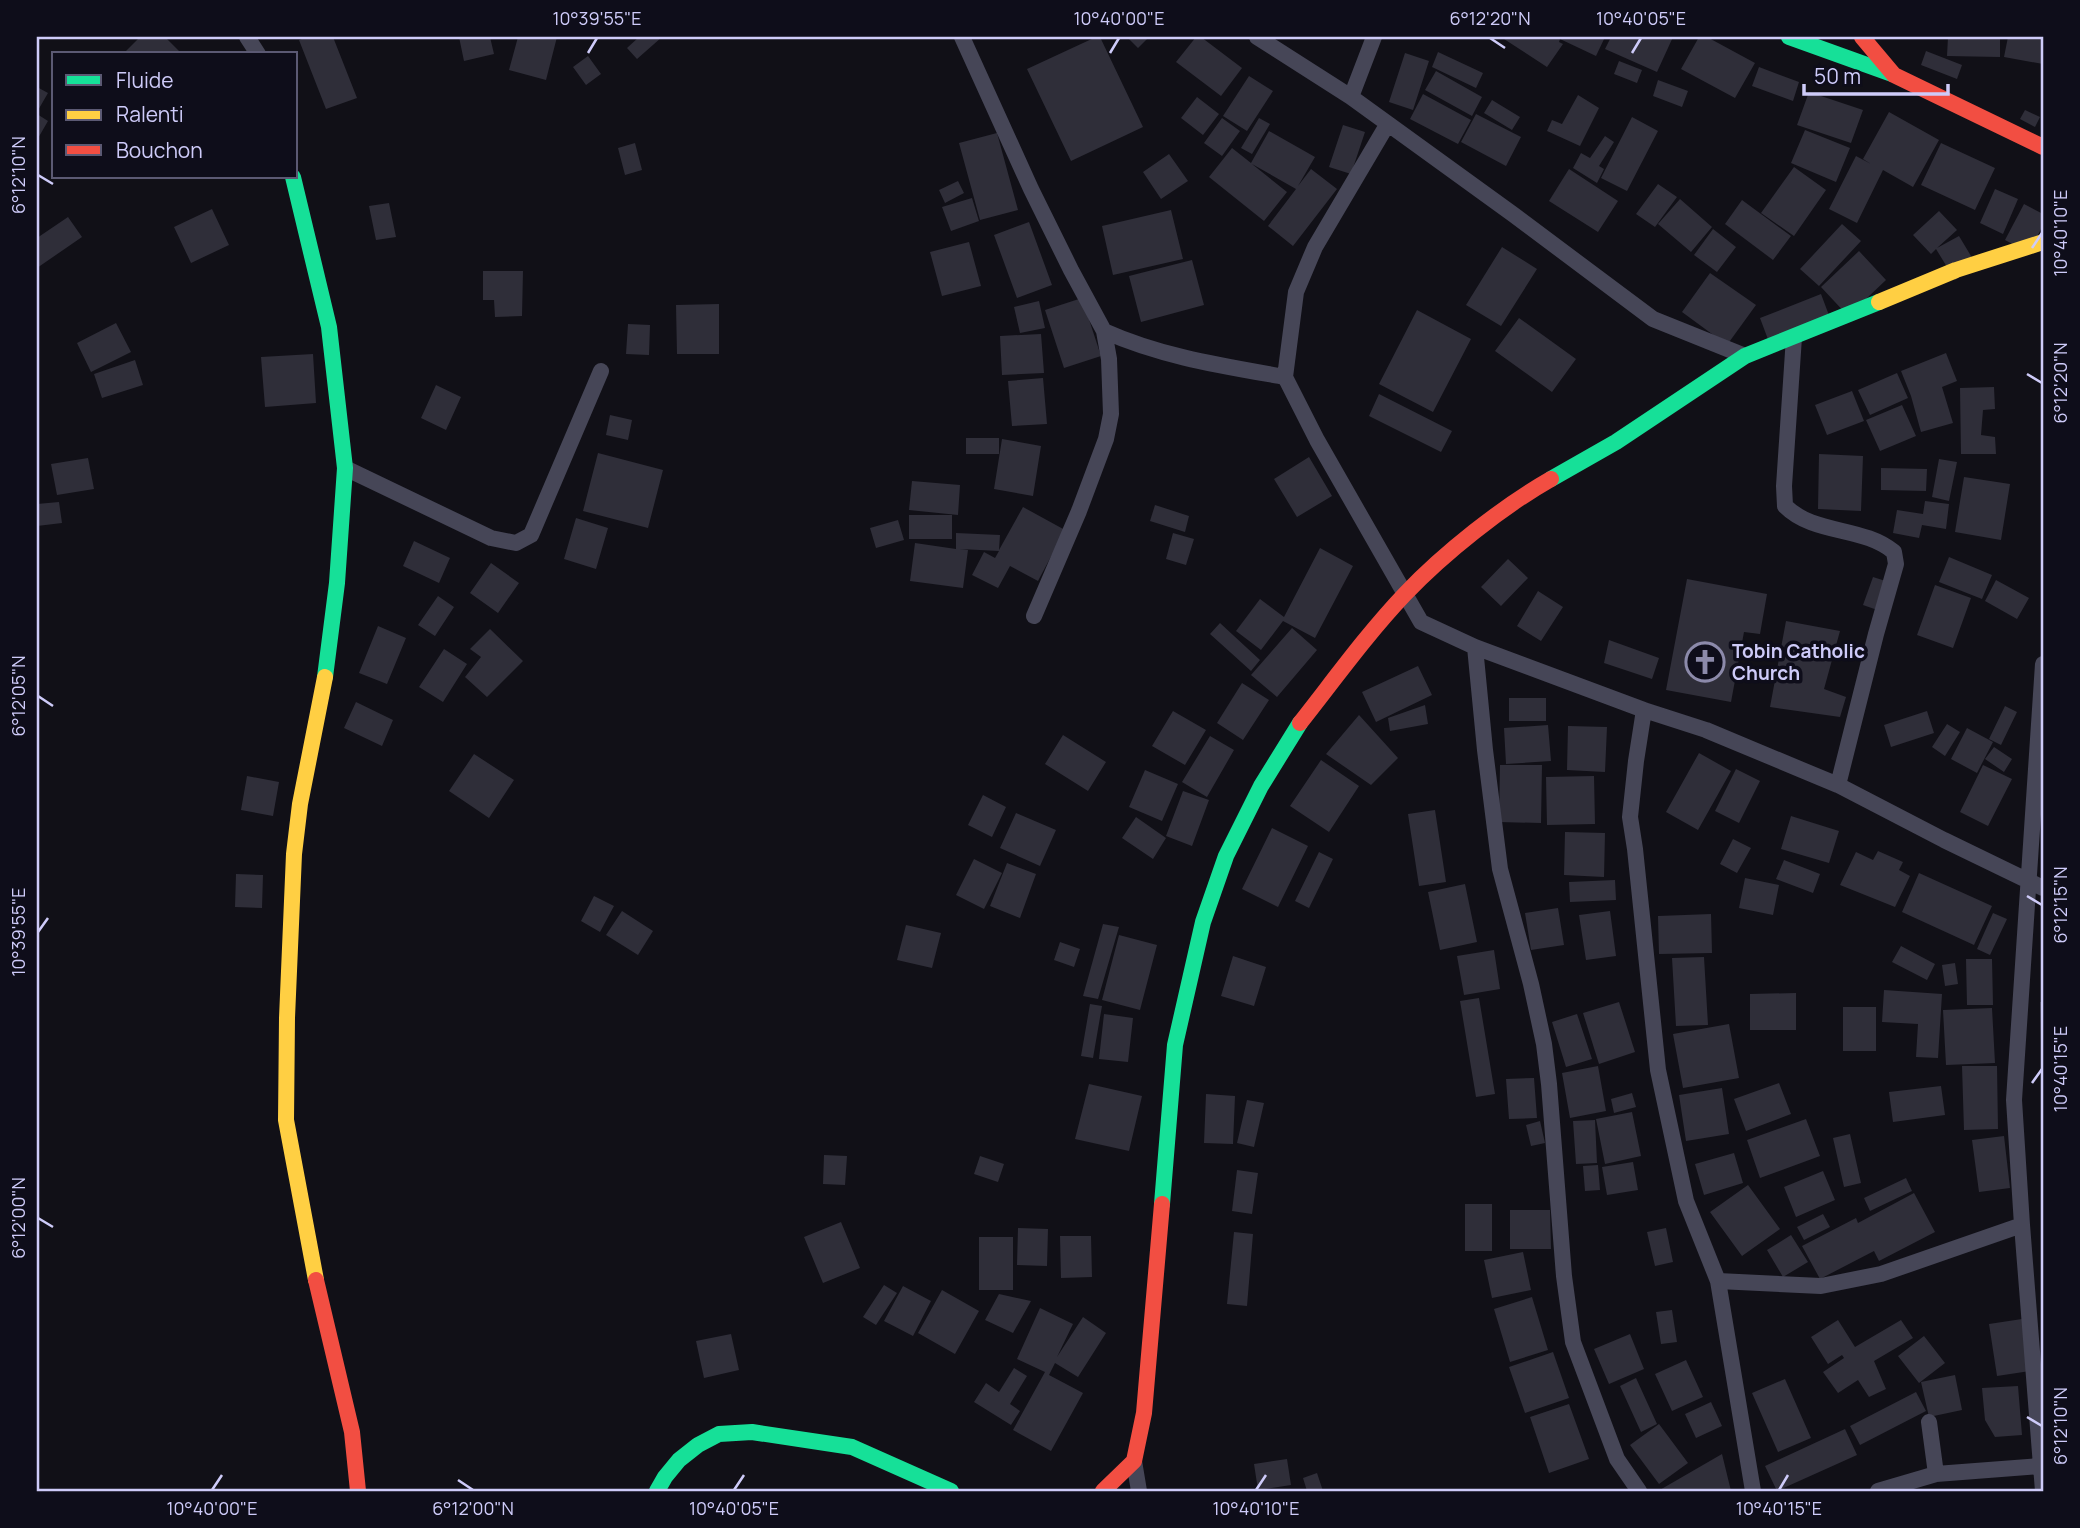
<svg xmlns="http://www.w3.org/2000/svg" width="2080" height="1528" viewBox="0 0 2080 1528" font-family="Manrope,sans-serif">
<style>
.building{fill:#2f2e39}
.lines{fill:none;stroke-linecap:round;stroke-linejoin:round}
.street{stroke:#464657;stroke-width:16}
.fast{stroke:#16e098;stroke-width:16}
.slow{stroke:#ffcf43;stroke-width:16}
.jam{stroke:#f24e42;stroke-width:16}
.ticks{fill:none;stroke:#cecbf9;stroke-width:2.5}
.labels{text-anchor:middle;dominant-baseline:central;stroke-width:7;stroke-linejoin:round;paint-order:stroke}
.poi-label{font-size:19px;font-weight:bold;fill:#cecbf9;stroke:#0e0d1a;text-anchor:start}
.neatline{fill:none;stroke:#cecbf9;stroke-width:2.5}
.ticks-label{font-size:18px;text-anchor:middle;fill:#cecbf9}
</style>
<rect width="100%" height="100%" fill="#111017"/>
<path class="building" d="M140,37H165L182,54H123Z
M307,37H333L357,98L326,109L299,40Z
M459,37H490L494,54L464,61Z
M518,37H557L546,80L509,70Z
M639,37H662L637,59L627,48Z
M1096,37H1100L1143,127L1071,161L1027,69Z
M1127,37H1149L1138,48Z
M1196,37H1201L1242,68L1221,96L1176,62Z
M1505,37H1553L1557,39L1554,37H1605L1596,56L1560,39L1559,42L1563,44L1547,67L1504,39Z
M1611,37H1673L1657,72L1605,49Z
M1699,37H1707L1755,63L1735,98L1681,69Z
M1948,37H2000V57L1947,56Z
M2008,37H2043V64L2004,57Z
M1926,51L1962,65L1957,79L1921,65Z
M1438,52L1483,73L1476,88L1432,67Z
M1405,53L1429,61L1413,110L1389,102Z
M588,56L601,74L586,85L573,67Z
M1619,61L1642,70L1637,83L1614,74Z
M1759,67L1799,82L1793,101L1752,86Z
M1436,71L1482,97L1472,116L1425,90Z
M1249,76L1273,91L1247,131L1223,116Z
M1658,80L1688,91L1682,107L1653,96Z
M37,87L48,93L37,112Z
M1809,92L1863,110L1851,143L1797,125Z
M1423,94L1471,120L1458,144L1410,119Z
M1578,95L1599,108L1580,146L1547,131L1552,120L1562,124Z
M1197,97L1219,114L1203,135L1181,118Z
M1492,100L1520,117L1512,130L1484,113Z
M2025,110L2040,117L2035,127L2020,119Z
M1889,112L1939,140L1913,187L1883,170L1857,223L1829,209L1856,156L1871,164L1863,159Z
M37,114L48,121L37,140Z
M1476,114L1521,137L1506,166L1461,142Z
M1632,117L1658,131L1627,191L1601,178Z
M1222,118L1240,131L1222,156L1204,143Z
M1259,118L1270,124L1252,154L1241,148Z
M1343,125L1365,132L1351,174L1329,167Z
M1805,130L1850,148L1836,182L1791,163Z
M1269,131L1315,157L1298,186L1311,169L1337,189L1293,246L1268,226L1296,189L1252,164L1287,192L1264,221L1209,177L1232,148L1251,163Z
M997,133L1018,210L980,220L959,143Z
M1605,136L1614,142L1599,166L1604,169L1597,183L1573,168L1581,153L1590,158Z
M635,143L642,170L625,175L618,148Z
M1941,143L1995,168L1975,210L1921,185Z
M1169,154L1188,181L1161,199L1143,172Z
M1794,167L1826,190L1794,236L1761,213Z
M1569,169L1618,201L1598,232L1549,201Z
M958,181L964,193L945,203L939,190Z
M1658,184L1677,197L1655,227L1636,214Z
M1995,189L2018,199L2003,234L1980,223Z
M972,198L979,221L951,231L942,207Z
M1680,199L1712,227L1691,252L1658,224Z
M1742,200L1791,236L1773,260L1725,224Z
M389,203L396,237L376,240L369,206Z
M2024,204L2043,214V225L2029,253L2005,240Z
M212,209L229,245L191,263L174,227Z
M1171,210L1183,259L1113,275L1102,226Z
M1939,211L1957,230L1937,248L1959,236L1977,266L1955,280L1936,249L1931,254L1913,235Z
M68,217L82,237L37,268V238Z
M1029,222L1052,285L1017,298L994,235Z
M1842,224L1861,241L1819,286L1800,269Z
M1713,229L1736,247L1717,272L1694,255Z
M969,242L981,286L942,296L930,252Z
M1502,247L1537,269L1501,326L1466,305Z
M1859,251L1886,280L1848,316L1821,287Z
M1192,260L1204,305L1141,322L1129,276Z
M483,271H523L522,316L495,317L494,300H483Z
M1710,273L1756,305L1727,345L1682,312Z
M1821,294L1830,318L1769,342L1760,318Z
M1082,298L1101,356L1064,368L1045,310Z
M1039,301L1045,328L1020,333L1014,307Z
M719,304V354H677L676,305Z
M1417,310L1471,339L1433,412L1379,384Z
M1519,318L1576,359L1552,392L1495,351Z
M116,323L131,352L91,372L77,343Z
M628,324L650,325L649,355L626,354Z
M1041,334L1044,373L1002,375L1000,336Z
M1946,353L1957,381L1942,387L1953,423L1921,432L1911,396L1901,371Z
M313,354L316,403L265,407L261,357Z
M135,360L143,385L102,398L94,374Z
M1897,373L1908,398L1870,415L1858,390Z
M1043,378L1047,424L1012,426L1008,381Z
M436,385L461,397L446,430L421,418Z
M1994,387L1995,409L1983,410L1981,435L1995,437L1996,454H1961L1960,388Z
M1852,391L1864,421L1827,435L1815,405Z
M1379,394L1452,431L1441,452L1369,416Z
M1902,405L1916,436L1880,451L1866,420Z
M610,415L632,420L628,440L606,435Z
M966,438H999V454H966Z
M1002,439L1041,446L1033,496L994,489Z
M598,453L663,470L648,528L583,511Z
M1819,454L1863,456L1861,511L1818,509Z
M1309,457L1332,496L1297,517L1274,479Z
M88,458L94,489L57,495L51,464Z
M1939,459L1957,462L1949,501L1932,497Z
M1881,468L1927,469L1926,491L1881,490Z
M1964,477L2010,484L2001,540L1955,532Z
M912,481L960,485L958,515L909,510Z
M1925,501L1949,504L1946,529L1922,525L1919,538L1893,533L1897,510L1923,514Z
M59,502L62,523L37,526V504Z
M1155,505L1189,516L1185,532L1150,521Z
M1023,507L1065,530L1038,581L1010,566L998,588L972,575L984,552L995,558L999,551L960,549L968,550L963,588L910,581L915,543L956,549V533L1000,535L999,550Z
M909,515H952V539H909Z
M576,518L608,528L596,569L564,559Z
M898,520L904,540L876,548L870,528Z
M1173,533L1194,539L1186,565L1166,559Z
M414,541L450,558L439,583L403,566Z
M1320,548L1353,566L1315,638L1283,621L1261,650L1236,631L1260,599L1284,617Z
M1949,557L1992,575L1982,599L1939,582Z
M1508,559L1528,578L1501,606L1481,587Z
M491,563L519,583L498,613L470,593Z
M1873,577L1895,584L1886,613L1863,605Z
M1687,579L1767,594L1760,634L1744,632L1731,702L1666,690Z
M1996,580L2029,598L2017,619L1985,601Z
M1935,585L1971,598L1953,648L1917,635Z
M1538,591L1563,607L1541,641L1517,626Z
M438,596L454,607L435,636L418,625Z
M1786,621L1840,631L1824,689L1846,697L1840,717L1770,707Z
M1220,623L1260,660L1251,671L1210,634Z
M378,626L406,638L387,684L359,673Z
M1292,628L1317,650L1277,697L1251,675Z
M490,629L523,661L487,697L465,677L481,657L470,649Z
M1609,640L1659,658L1652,679L1604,663Z
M444,649L467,664L443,702L419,687Z
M1418,666L1432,695L1376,722L1362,692Z
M1242,683L1269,700L1243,740L1217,723Z
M1509,698H1546V721H1509Z
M356,702L393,720L382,746L344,728Z
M1425,705L1428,724L1390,731L1388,718Z
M2005,706L2017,712L2001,745L1989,739Z
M1173,711L1206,730L1185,765L1152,746Z
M1927,711L1934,733L1891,747L1884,725Z
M1359,715L1398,758L1371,785L1326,754Z
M1947,724L1960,732L1945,756L1932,747Z
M1548,725L1551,761L1506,764L1504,728Z
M1568,726L1607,727L1605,772L1567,770Z
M1967,728L1993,742L1977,773L1951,759Z
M1063,735L1106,762L1088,791L1045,764Z
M1210,736L1234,750L1207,797L1182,782Z
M1994,747L2012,759L2004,772L1985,759Z
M1699,753L1731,771L1698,830L1666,812Z
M474,754L514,780L489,818L449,791Z
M1321,760L1359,786L1329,832L1290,806Z
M1500,765H1542L1541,823L1499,822Z
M1983,765L2012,779L1988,826L1960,812Z
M1736,769L1760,781L1739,823L1715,811Z
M1145,770L1178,784L1162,821L1129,807Z
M247,776L279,782L273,816L241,810Z
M1594,776L1595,824L1547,825L1546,777Z
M1183,791L1209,800L1192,846L1166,836Z
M983,795L1006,807L992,837L968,825Z
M1435,810L1446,882L1419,886L1408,814Z
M1016,813L1056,830L1040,866L1000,848Z
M1791,816L1839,831L1829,863L1781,849Z
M1136,817L1166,838L1153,859L1122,838Z
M1272,828L1308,846L1278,907L1242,889Z
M1565,832L1605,833L1604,877L1564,875Z
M1733,839L1751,848L1737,873L1720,864Z
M1878,851L1903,862L1899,870L1910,876L1895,907L1840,885L1856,852L1873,860Z
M1319,852L1333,859L1309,908L1295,901Z
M974,859L1002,873L984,909L956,895Z
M1784,860L1820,874L1813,893L1776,879Z
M1007,863L1036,874L1020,918L990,906Z
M1919,873L1992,906L1974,945L1902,912Z
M236,874L263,875L262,908L235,907Z
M1745,878L1779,885L1773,915L1739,908Z
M1615,880L1616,900L1570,902L1569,882Z
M1465,884L1477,942L1440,950L1428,892Z
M594,896L614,906L600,932L581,921Z
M1558,908L1564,945L1531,950L1525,913Z
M622,911L653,931L638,955L606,935Z
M1610,911L1616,956L1586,960L1579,915Z
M1993,913L2007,919L1990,955L1977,949Z
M1711,914L1712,953L1659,954L1658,916Z
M1103,924L1119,927L1098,999L1083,996Z
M906,925L941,933L932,968L897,960Z
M1119,935L1157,945L1140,1010L1102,1000Z
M1060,942L1080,949L1074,967L1054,960Z
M1901,946L1935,964L1927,980L1892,962Z
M1494,950L1500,989L1464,995L1457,956Z
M1233,956L1266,967L1254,1006L1221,996Z
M1704,957L1708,1025L1676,1026L1672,958Z
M1966,959H1992L1993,1005H1967Z
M1955,963L1958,984L1945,986L1942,965Z
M1884,990L1942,994L1938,1058L1916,1057L1918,1024L1882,1022Z
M1796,993V1030H1750V994Z
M1479,998L1495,1094L1476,1097L1460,1001Z
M1619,1002L1635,1052L1599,1064L1583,1013Z
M2040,1002H2043V1042H2041Z
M1090,1004L1102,1006L1093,1058L1081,1056Z
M1843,1007H1876V1051H1843Z
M1992,1008L1995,1063L1946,1065L1943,1010Z
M1104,1014L1133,1018L1128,1062L1099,1059Z
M1577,1014L1592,1059L1566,1067L1552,1022Z
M1729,1024L1739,1078L1683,1088L1673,1034Z
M1598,1066L1606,1111L1570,1118L1562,1073Z
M1962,1066H1997L1998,1129L1964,1130Z
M1534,1078L1537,1118L1509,1119L1506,1079Z
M1779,1083L1791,1114L1746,1131L1734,1099Z
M1089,1084L1142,1096L1129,1151L1075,1139Z
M1941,1086L1945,1115L1893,1122L1889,1092Z
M1722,1088L1729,1134L1686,1141L1679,1095Z
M1632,1093L1636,1107L1614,1113L1611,1099Z
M1206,1094L1235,1096L1233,1144L1204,1143Z
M1247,1100L1264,1103L1254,1147L1237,1143Z
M1632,1112L1641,1156L1605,1164L1596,1119Z
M1806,1119L1820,1156L1760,1178L1747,1140Z
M1595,1120L1597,1163L1576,1164L1573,1121Z
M1540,1121L1545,1143L1531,1146L1526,1125Z
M1850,1134L1861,1183L1844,1187L1833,1138Z
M2004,1136L2010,1188L1979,1192L1972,1140Z
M1734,1153L1743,1183L1704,1195L1695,1164Z
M824,1155L847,1156L845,1185L823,1184Z
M980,1156L1004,1164L998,1182L974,1174Z
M1633,1162L1638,1190L1607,1195L1602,1167Z
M1598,1165L1600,1190L1585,1191L1583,1166Z
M1237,1170L1258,1173L1252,1214L1232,1211Z
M1823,1171L1835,1200L1796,1217L1784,1187Z
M1906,1178L1912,1191L1870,1211L1864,1198Z
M1748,1185L1780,1229L1742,1256L1710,1212Z
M1914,1193L1935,1232L1879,1261L1874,1251L1820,1279L1802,1246L1856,1218L1858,1223Z
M1465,1204H1492V1251H1465Z
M1510,1210H1550L1551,1249H1510Z
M1823,1214L1830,1227L1804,1240L1797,1227Z
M841,1222L860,1268L823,1283L804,1237Z
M1018,1228L1048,1229L1047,1266L1017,1265Z
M1666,1228L1673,1262L1655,1266L1647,1232Z
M1234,1232L1253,1234L1247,1306L1227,1304Z
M1791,1235L1808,1262L1783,1277L1767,1250Z
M1060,1236H1091L1092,1277L1061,1278Z
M979,1237H1013V1290H979Z
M1523,1252L1531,1290L1492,1298L1484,1260Z
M884,1285L897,1293L876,1325L863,1317Z
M903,1286L931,1301L913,1336L884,1321Z
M942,1290L979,1311L955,1354L918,1333Z
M999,1294L1031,1301L1013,1333L985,1320Z
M1532,1297L1548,1350L1510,1362L1494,1309Z
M1040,1308L1073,1324L1057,1357L1083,1317L1106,1333L1078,1377L1055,1363L1049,1375L1083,1393L1051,1451L1013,1430L1045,1372L1017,1359Z
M1672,1310L1677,1342L1661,1344L1656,1312Z
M2022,1319L2030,1371L1997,1376L1989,1324Z
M1838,1320L1855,1347L1901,1320L1913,1338L1874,1361L1886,1389L1869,1397L1858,1380L1838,1393L1823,1372L1844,1358L1842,1355L1828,1364L1811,1337Z
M731,1334L739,1370L704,1378L696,1341Z
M1630,1334L1644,1369L1609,1384L1594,1349Z
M1924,1336L1945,1363L1919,1383L1898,1356Z
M1553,1352L1569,1398L1525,1413L1509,1367Z
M1686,1360L1703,1397L1672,1411L1655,1374Z
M1014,1368L1027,1376L1010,1404L1020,1411L1011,1425L974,1402L986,1383L999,1392Z
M1955,1375L1962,1410L1929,1417L1921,1382Z
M1636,1378L1657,1424L1641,1432L1620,1386Z
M1785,1379L1811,1438L1778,1452L1752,1393Z
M2018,1386L2022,1435L1995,1437L1985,1420L1982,1388Z
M1916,1392L1926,1411L1860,1445L1850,1426Z
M1711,1402L1722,1426L1696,1438L1685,1414Z
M1569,1404L1589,1459L1549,1473L1530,1417Z
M1659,1424L1688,1463L1659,1484L1630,1445Z
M1845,1429L1857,1455L1777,1491L1765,1466Z
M1722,1454L1731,1491H1658Z
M1287,1459L1291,1485L1258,1490L1254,1464Z
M1317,1473L1323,1491H1307L1303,1478Z"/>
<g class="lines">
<path class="street" d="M247,37L258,54
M962,37L1031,189L1071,270L1104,331L1109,359L1111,414L1106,439L1079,511L1034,616
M1257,37L1351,97L1514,215L1653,319L1745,356
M1351,97L1374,37
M1387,125L1315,247L1296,292L1285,377L1317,440L1421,622L1475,647L1644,710L1706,730L1838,785L1944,840L2043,888
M1104,331C1162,357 1223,366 1285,377
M1794,337L1784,486L1785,506C1814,535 1863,526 1894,552L1896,564L1876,634L1838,785
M345,468L491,538L516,543L531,535L601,371
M1475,647L1485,750L1500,869L1531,984L1544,1044L1549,1084L1564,1276L1573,1342L1617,1459L1639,1491
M1644,710L1636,761L1630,817L1635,849L1658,1070L1686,1201L1718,1281L1821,1286L1881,1274L2022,1225
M1718,1281L1753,1491
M1929,1422L1936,1474L2040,1466
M1134,1461L1139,1491
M1878,1491L1936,1474
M2043,1491L2022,1225L2014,1100L2043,664"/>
<path class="fast" d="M1789,37L1892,74
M293,177L329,327L345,468L337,583L325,677
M1551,479L1616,442L1745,356L1879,302
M1162,1204L1175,1045L1203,922L1226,856L1261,786L1300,723
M657,1491L665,1477L679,1460L698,1445L719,1434L752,1432L852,1447L951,1491"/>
<path class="slow" d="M1879,302L1956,270L2043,242
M316,1280L286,1120L287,1018L294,854L300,804L325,677"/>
<path class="jam" d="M1862,37L1894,75L2043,147
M1300,723C1334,680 1367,634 1405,594C1444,553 1502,507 1551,479
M316,1280L352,1432L358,1491
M1103,1491L1134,1461L1144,1413L1162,1204"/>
</g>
<path class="ticks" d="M1490,38L1505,48M588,53L597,38M1110,53L1119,38M1632,53L1641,38M38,175L53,184M2032,248L2042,233M2027,374L2042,383M38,696L53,706M2027,896L2042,905M38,932L48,918M2032,1083L2042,1069M38,1218L53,1227M2027,1417L2042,1426M458,1480L473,1490M212,1490L222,1475M734,1490L744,1475M1256,1490L1266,1475M1779,1490L1788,1475"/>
<defs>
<g id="church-ring" transform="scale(2.0125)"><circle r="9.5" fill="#0e0d1a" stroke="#8c8aaa" stroke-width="1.5"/><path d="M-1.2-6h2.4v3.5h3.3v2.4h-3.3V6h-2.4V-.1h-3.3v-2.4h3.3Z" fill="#8c8aaa"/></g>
</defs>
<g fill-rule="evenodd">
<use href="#church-ring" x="1705" y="662"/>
</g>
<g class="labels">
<g class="poi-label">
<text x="1732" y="651">Tobin Catholic<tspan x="1732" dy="22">Church</tspan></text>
</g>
</g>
<rect width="2080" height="1528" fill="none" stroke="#0e0d1a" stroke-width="77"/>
<rect x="52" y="52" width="245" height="126" fill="#0e0d1a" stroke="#5b5973" stroke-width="2"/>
<rect x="66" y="75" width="35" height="10" fill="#16e098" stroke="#5b5973" stroke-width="2"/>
<text x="116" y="88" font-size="21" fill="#cecbf9">Fluide</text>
<rect x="66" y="110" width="35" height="10" fill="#ffcf43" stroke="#5b5973" stroke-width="2"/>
<text x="116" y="122" font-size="21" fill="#cecbf9">Ralenti</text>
<rect x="66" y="145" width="35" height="10" fill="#f24e42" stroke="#5b5973" stroke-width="2"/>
<text x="116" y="158" font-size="21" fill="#cecbf9">Bouchon</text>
<path d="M1804 84v10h144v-10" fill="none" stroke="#cecbf9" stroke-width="3.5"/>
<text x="1814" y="84" font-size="21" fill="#cecbf9" stroke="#0e0d1a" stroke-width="5" paint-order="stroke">50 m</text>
<rect x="38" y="38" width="2004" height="1452" class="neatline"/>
<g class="ticks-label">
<text x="597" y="25">10°39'55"E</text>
<text x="1119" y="25">10°40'00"E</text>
<text x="1490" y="25">6°12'20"N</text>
<text x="1641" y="25">10°40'05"E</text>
<text transform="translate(19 175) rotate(-90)" y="6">6°12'10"N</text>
<text transform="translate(2061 233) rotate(-90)" y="6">10°40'10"E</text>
<text transform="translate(2061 383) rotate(-90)" y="6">6°12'20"N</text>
<text transform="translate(19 696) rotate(-90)" y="6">6°12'05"N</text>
<text transform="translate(2061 905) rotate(-90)" y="6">6°12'15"N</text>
<text transform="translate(19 932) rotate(-90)" y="6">10°39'55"E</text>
<text transform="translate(2061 1069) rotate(-90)" y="6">10°40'15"E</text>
<text transform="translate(19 1218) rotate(-90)" y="6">6°12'00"N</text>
<text transform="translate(2061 1426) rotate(-90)" y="6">6°12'10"N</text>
<text x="212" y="1515">10°40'00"E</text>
<text x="473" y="1515">6°12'00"N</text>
<text x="734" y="1515">10°40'05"E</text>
<text x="1256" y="1515">10°40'10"E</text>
<text x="1779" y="1515">10°40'15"E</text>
</g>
</svg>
